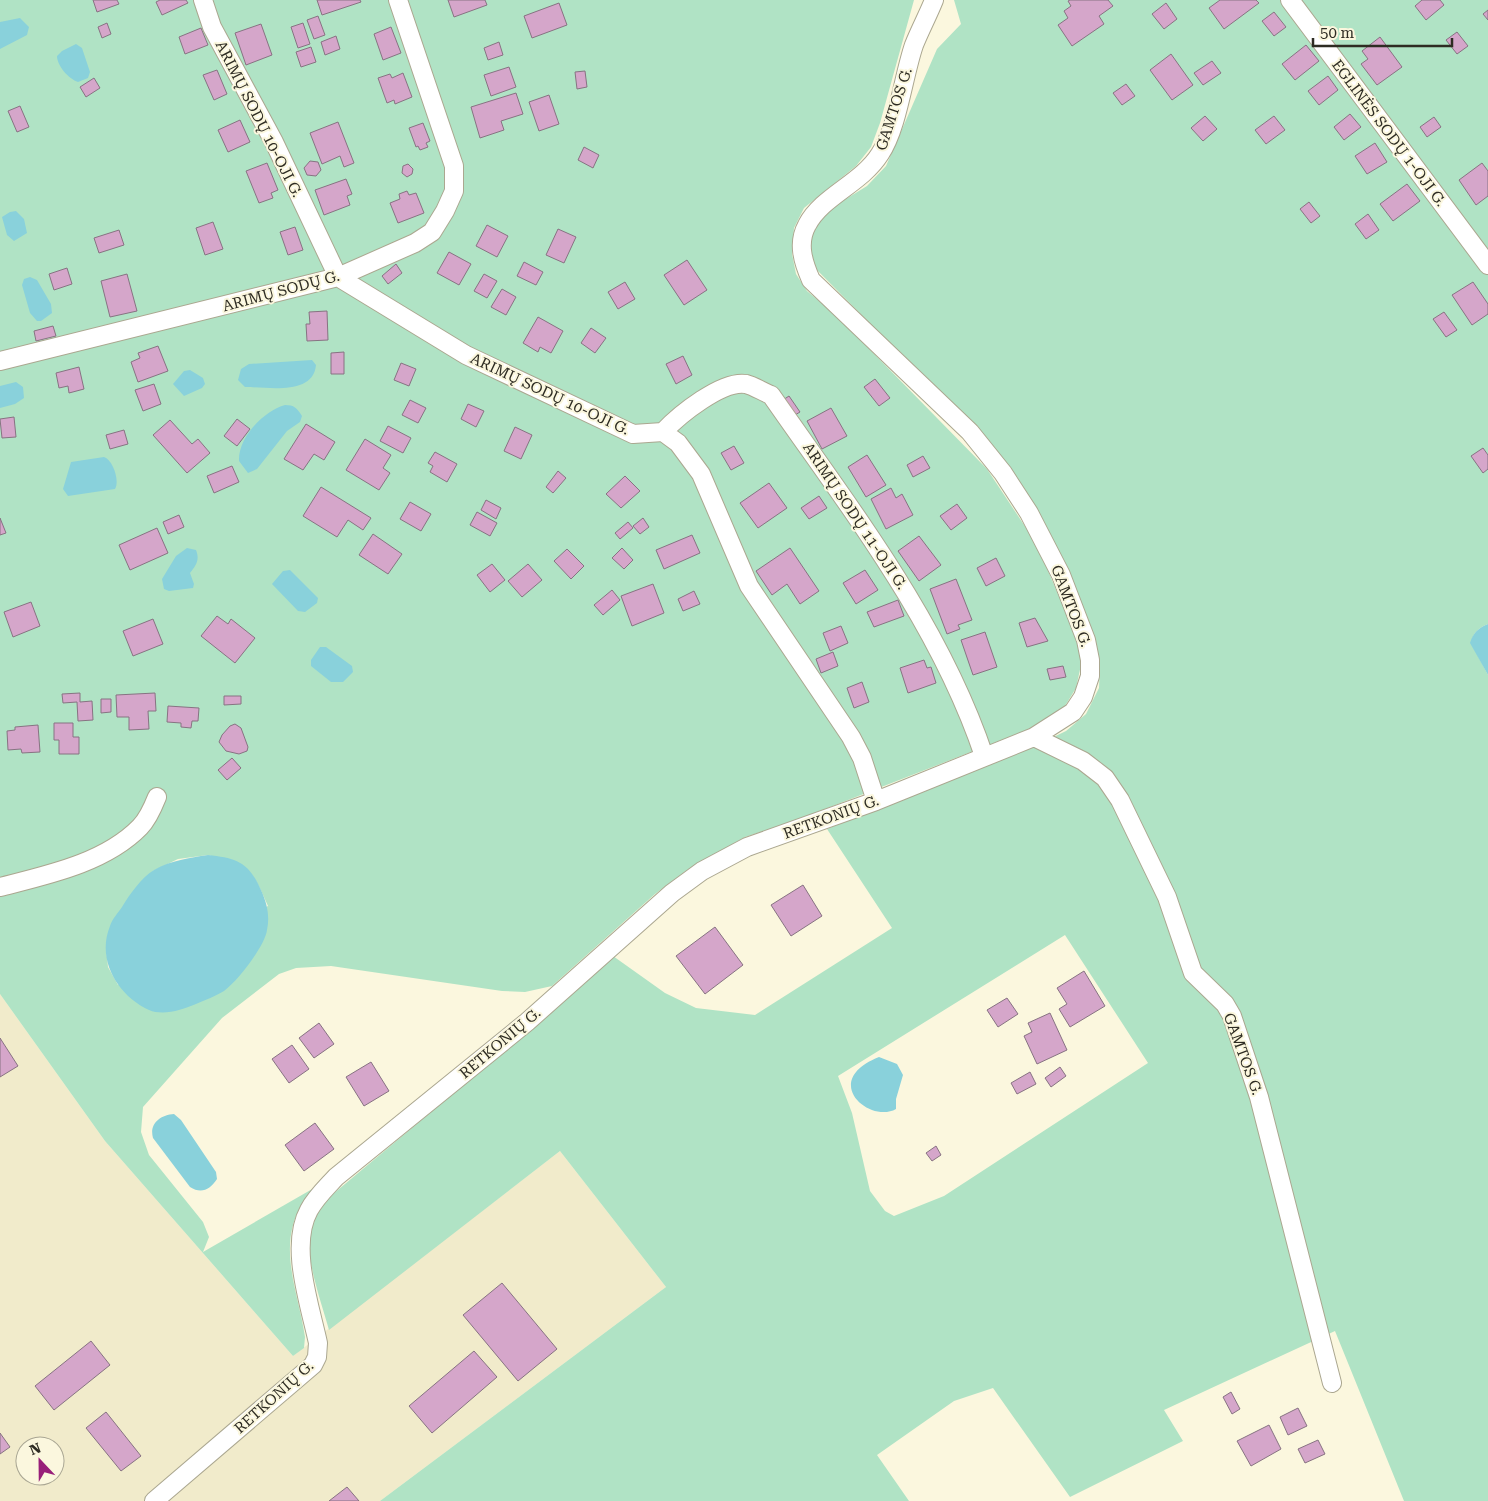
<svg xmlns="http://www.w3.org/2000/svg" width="1488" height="1501" viewBox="0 0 1488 1501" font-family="'Roboto Serif',serif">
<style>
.built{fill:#f1ebcb;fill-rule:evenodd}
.green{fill:#b0e3c5;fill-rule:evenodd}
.water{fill:#89d1db}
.building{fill:#d5a6ca;stroke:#877382}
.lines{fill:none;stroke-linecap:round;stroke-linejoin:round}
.street-casing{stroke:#aba790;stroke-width:20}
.street{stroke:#fff;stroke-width:18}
.labels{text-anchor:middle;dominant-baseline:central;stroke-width:4;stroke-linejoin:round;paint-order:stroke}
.street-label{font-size:15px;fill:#2e2c23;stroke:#fbf7de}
</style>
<rect width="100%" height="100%" fill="#fbf7de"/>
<path class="built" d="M0,994L105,1141L293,1356L560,1151L666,1287L380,1501H0ZM25,1446H55V1476H25Z"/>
<path class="green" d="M0,0H914L880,123L871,147L856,166L804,208L794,228L792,254L796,274L807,291L836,315L987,469L1036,543L1078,640L1081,665L1076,688L1065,706L1040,725L797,820L745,837L687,870L655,894L552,986L525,992L502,991L331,966L296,968L279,974L222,1018L143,1107L141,1132L149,1155L203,1222L209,1237L203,1252L314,1188C306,1200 296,1212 293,1225C283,1261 300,1301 305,1337L304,1348L293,1356L105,1141L0,994ZM208,855C250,867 250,865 268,906L118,985L108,967L106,948L153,871L178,859Z
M954,0H1488V624C1478,628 1473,633 1471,643L1488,675V1501H1404L1335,1331L1164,1410L1183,1441L1070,1497L993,1388L954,1401L877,1455L909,1501H380L666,1287L560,1151L329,1330C321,1300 300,1247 313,1218C317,1210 327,1201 333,1194L558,1006L613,956L665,993L696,1008L755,1015L892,928L827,829L1037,745L1066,731L1086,714L1099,688L1100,665L1088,619L1035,507L989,444L817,270L812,257L810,241L817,224L828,210L867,186L886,166L937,49L961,24ZM1065,935L1148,1063L944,1196L894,1216L885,1211L870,1191L852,1113L838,1076Z"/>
<path class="water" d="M20,18L29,27L27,35L0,49V22Z
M76,44L82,48L90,72L88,78L78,82C69,79 57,66 57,56L62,51Z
M16,211L24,219L27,233L14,241L7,235L2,217L10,212Z
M30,277L37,280L51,304L52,313L41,321H37L30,313L22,285L24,279Z
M312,360L316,365C313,396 268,387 245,387L238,380L241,369L249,364Z
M190,370L203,378L205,384L202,388L184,396L173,384L184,371Z
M16,382L23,387L24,398L15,404L0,408V386Z
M285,405C294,405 297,408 302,416L300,422L287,431L257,469L248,473L239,461C238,437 264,411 285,405Z
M104,457C113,460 120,481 115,489L68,496L63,489L71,462Z
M187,548L196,550C200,560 196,565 190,573L194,584L193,588L169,591L164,589L162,579L176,556Z
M290,570L318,598L317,603L305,612L298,611L272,584L283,571Z
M1488,624V675L1470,643C1473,633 1478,628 1488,624Z
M320,647H326L352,666L353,672L343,682H331L311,666V660Z
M208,855C236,858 249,862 261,890C267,903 270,916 267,930C265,946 237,982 224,991C216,996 205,1000 196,1004C182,1010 163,1016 149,1010C118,996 96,960 110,926C112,919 118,913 122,907C130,894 141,878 154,870C172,860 189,858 208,855Z
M879,1057L897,1064L903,1075L896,1099V1109C870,1124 819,1081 879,1057Z
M174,1114L181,1120L216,1172L217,1179C210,1190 201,1194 190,1187L153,1138C149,1124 160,1115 174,1114Z"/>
<path class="building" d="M93,0H117L119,4L97,12Z
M160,0H186L188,3L162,15L156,2Z
M317,0H360L361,2L322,15Z
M448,0H485L487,5L454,17Z
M1070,0H1108L1113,6L1099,16L1104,24L1072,46L1058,25L1068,18L1064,11L1071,6L1068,1Z
M1220,0H1256L1259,3L1224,29L1209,8Z
M1422,0H1440L1444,5L1426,20L1415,6Z
M559,3L567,25L532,38L524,16Z
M1166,3L1177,19L1164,29L1152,14Z
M1488,10V20L1483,14Z
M1274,12L1286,27L1274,36L1262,21Z
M318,16L325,35L314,39L307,20Z
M107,23L111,34L102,38L98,27Z
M303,23L310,44L298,48L291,27Z
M261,24L272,55L246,65L235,33Z
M391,27L401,53L383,60L374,34Z
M201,28L208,45L185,54L179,37Z
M1457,32L1468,46L1457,54L1446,40Z
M336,36L340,49L325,55L321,42Z
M1380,37L1402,67L1377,85L1361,64L1368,59L1362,51Z
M499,42L503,55L488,60L484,48Z
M1306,45L1319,61L1295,80L1282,64Z
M311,47L316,62L301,67L296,52Z
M1171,54L1193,85L1172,100L1150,70Z
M1212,61L1221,73L1203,85L1194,73Z
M509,67L516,87L491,96L484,75Z
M217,70L227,94L214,100L203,75Z
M585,71L587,87L577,89L575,72Z
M403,73L412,97L395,104L394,100L387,103L378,78L390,74L392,78Z
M1328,76L1338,90L1319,105L1308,91Z
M94,78L100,88L86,97L80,87Z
M1126,84L1135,96L1122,105L1113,93Z
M516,93L523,114L501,121L504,130L480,138L471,107Z
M549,95L559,124L539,131L529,102Z
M20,106L29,127L17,132L8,111Z
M1350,114L1361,127L1344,140L1334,127Z
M1205,116L1217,129L1203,141L1191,128Z
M1274,116L1285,130L1266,144L1255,130Z
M1434,117L1441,127L1427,137L1420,127Z
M240,120L250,142L228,152L218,130Z
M338,122L354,163L344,167L340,156L322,164L310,133Z
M423,123L430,141L426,143L428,147L420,150L418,146L416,147L409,128Z
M1375,143L1387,162L1367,174L1355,156Z
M584,147L599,155L593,168L578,160Z
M310,161L318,162L321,170L316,176L307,175L304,168Z
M267,163L278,190L271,193L273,198L259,203L246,171Z
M1482,163L1488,171V196L1476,205L1459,180Z
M408,164L413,169L412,174L407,177L402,173L403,166Z
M346,179L352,194L347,196L350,205L324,215L315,190Z
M1407,184L1420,201L1393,221L1380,204Z
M407,191L409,195L416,193L424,213L398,223L390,203L400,199L399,194Z
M1309,202L1320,216L1311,223L1300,209Z
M1368,214L1379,230L1366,239L1355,224Z
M213,222L223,249L205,255L196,228Z
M487,225L508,236L497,257L476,246Z
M295,227L303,250L288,255L280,232Z
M558,229L576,237L564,263L546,255Z
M119,230L124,245L99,253L94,238Z
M449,252L471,264L459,285L437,273Z
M687,260L707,290L684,305L664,275Z
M524,262L543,272L536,285L517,276Z
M396,264L402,273L388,284L382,276Z
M67,268L72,284L54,290L49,274Z
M127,274L137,311L110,317L101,281Z
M484,274L497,281L487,298L474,291Z
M625,282L635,299L618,309L608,292Z
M1473,282L1488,304V314L1472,325L1452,295Z
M502,289L516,297L506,315L491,307Z
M327,311L328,340L307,341L306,324H310L309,312Z
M1444,312L1457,330L1446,337L1433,319Z
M538,317L563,331L551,353L540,347L538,352L523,343Z
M53,326L56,336L36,341L34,331Z
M591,328L606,338L595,353L581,343Z
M158,346L168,371L138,382L131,362L140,358L138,353Z
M344,352V374H331V353Z
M683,356L692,375L676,384L666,364Z
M401,363L416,369L409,386L394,380Z
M79,367L84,389L69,393L68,386L59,388L56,373Z
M875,379L890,398L879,406L864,387Z
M154,384L161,404L143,411L135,390Z
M789,396L800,412L790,418L780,402Z
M410,400L426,408L418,423L402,415Z
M468,404L484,411L476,427L461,419Z
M831,408L847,436L822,449L807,421Z
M14,417L16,437L2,438L0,419Z
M237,419L250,429L237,446L224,436Z
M170,420L192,444L198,439L210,453L187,473L153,435Z
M306,424L335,442L324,460L314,454L303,470L284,459Z
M388,426L411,438L403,453L380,441Z
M515,427L532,435L521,459L504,451Z
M124,430L128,444L110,449L106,435Z
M365,439L391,455L383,468L390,473L379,490L346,470Z
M734,446L744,463L731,470L721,453Z
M1483,448L1488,455V469L1483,473L1471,456Z
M435,452L457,464L447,482L430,472L433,466L428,463Z
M867,455L886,485L866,497L848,467Z
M923,456L930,468L913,477L907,465Z
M232,466L239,482L214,493L207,476Z
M558,471L566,478L553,493L546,487Z
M625,476L640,491L621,508L606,494Z
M769,483L787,508L758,528L740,503Z
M321,487L371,518L363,530L348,520L337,537L303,516Z
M891,488L896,498L902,494L913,515L886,529L871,499Z
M819,496L827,508L809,519L801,508Z
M486,500L501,508L496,519L481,510Z
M410,502L431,514L421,531L400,519Z
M957,504L967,518L951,530L940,516Z
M477,512L497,523L490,536L470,525Z
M179,515L184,527L168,534L163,522Z
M0,518L6,533L0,535Z
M643,518L649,527L640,534L633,526Z
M628,522L633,528L620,539L615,533Z
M157,528L168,553L130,570L119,545Z
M373,534L402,554L388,574L359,555Z
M692,535L700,553L664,569L656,550Z
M919,536L941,565L919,581L898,551Z
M622,548L633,560L624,569L612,558Z
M790,548L819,591L800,604L787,584L772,595L756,571Z
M567,549L584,566L571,579L554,561Z
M996,558L1005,576L986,586L977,568Z
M492,564L505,580L490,592L477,575Z
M528,564L542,580L522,597L508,581Z
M865,570L878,590L856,604L843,583Z
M956,579L972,620L958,625L960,629L947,634L930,589Z
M653,584L664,613L632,626L621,596Z
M612,590L620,600L603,615L594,605Z
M694,591L700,604L683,611L678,599Z
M898,600L904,616L874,627L867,612Z
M31,602L40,626L13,637L4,612Z
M217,616L228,624L231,619L255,638L235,663L201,636Z
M1035,618L1048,641L1027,647L1019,623Z
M153,619L163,644L133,656L123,631Z
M841,626L848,643L830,651L823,633Z
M985,632L997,667L973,675L961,640Z
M833,652L838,666L821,673L816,659Z
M924,660L927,668L931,667L936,683L908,693L900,668Z
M1063,666L1066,677L1050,680L1047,669Z
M862,682L869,702L854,708L847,688Z
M80,693V702L92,701L93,720L78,721L77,702L63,703L62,694Z
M155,693L156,711H148L149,729L129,730V717H117L116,695Z
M224,696H241V704L224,705Z
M101,699H111V712L101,713Z
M168,706L199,708L198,721H192L191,728L181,727V723L167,722Z
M54,723H73V737H79V754H59V740H54Z
M235,724L241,728L248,747L247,751L239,754L226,751L219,742L222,735L230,726Z
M38,725L40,752L22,753L21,749L8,750L7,731L15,730V727Z
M232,758L241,768L227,780L218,770Z
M803,885L822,916L791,936L771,905Z
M715,927L743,965L705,994L676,956Z
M1084,971L1105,1006L1070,1027L1059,1009L1067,1004L1057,988Z
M1007,998L1018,1014L998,1027L987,1010Z
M1050,1013L1067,1050L1037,1064L1024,1036L1032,1032L1028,1023Z
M319,1023L334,1044L314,1058L299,1038Z
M0,1038L18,1066L0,1077Z
M292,1045L309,1069L289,1083L272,1059Z
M371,1062L389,1091L364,1106L346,1077Z
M1060,1067L1066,1076L1051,1087L1045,1078Z
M1030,1072L1036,1084L1017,1094L1011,1083Z
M315,1123L334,1149L304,1171L285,1145Z
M936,1146L941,1155L932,1161L926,1153Z
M502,1283L557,1349L518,1381L463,1315Z
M91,1341L110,1365L54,1410L35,1386Z
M474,1351L497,1377L432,1433L409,1406Z
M1231,1392L1240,1409L1232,1414L1223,1397Z
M1298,1408L1307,1426L1288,1435L1280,1417Z
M106,1412L141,1456L121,1471L86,1428Z
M1269,1425L1281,1449L1251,1466L1237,1441Z
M0,1433L10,1447L0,1454Z
M1318,1440L1325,1454L1305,1463L1298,1449Z
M347,1487L359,1501H329Z"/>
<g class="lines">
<g class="street-casing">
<path id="street" d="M203,0L212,27L274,142L338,277L466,355L633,434L663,432L678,443L701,474L749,586L851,737L862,758L876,801
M1290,0L1488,265
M0,361L338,277L415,243L432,232L445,211L454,191V166L398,0
M663,432C679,415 722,380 746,384C754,386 763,392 771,395C851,510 939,622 984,756
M1034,737L1083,761L1105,778L1120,800L1167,897L1193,973L1225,1004L1232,1016L1259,1097L1332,1383
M0,887C47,875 105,863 140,827C148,819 153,807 157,797
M154,1501L313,1365L317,1357L318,1343C310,1305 289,1246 309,1210C316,1197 326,1188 336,1177L527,1022L672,893L702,871L747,847L876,801L1034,737L1073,712L1083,697L1090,676V660L1086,640L1061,575L1029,513L1003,473L970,432L811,280C803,262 797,243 807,225C822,196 861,184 880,154C898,127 903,77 914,45C920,30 928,15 934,0"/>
</g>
<use href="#street" class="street"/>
</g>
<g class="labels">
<g class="street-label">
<text transform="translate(894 109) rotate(-72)">GAMTOS G.</text>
<text transform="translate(259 119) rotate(63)">ARIMŲ SODŲ 10-OJI G.</text>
<text transform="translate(1389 133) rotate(53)">EGLINĖS SODŲ 1-OJI G.</text>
<text transform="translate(281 291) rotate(-15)">ARIMŲ SODŲ G.</text>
<text transform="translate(550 394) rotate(25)">ARIMŲ SODŲ 10-OJI G.</text>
<text transform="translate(855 516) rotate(56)">ARIMŲ SODŲ 11-OJI G.</text>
<text transform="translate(1071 606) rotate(69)">GAMTOS G.</text>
<text transform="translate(831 817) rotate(-20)">RETKONIŲ G.</text>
<text transform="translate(500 1043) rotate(-40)">RETKONIŲ G.</text>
<text transform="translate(1243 1054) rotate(70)">GAMTOS G.</text>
<text transform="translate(274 1397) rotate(-42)">RETKONIŲ G.</text>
</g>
</g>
<g transform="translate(40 1461) rotate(338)"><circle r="24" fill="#fbf7de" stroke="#a9a693"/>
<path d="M0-4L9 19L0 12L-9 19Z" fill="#981f79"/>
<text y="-8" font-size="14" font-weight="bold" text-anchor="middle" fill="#2e2c23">N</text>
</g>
<path d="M1313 38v8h139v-8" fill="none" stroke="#2e2c23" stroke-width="2.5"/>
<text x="1320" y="38" font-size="15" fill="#2e2c23" stroke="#fbf7de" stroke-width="4" paint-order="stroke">50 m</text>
</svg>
